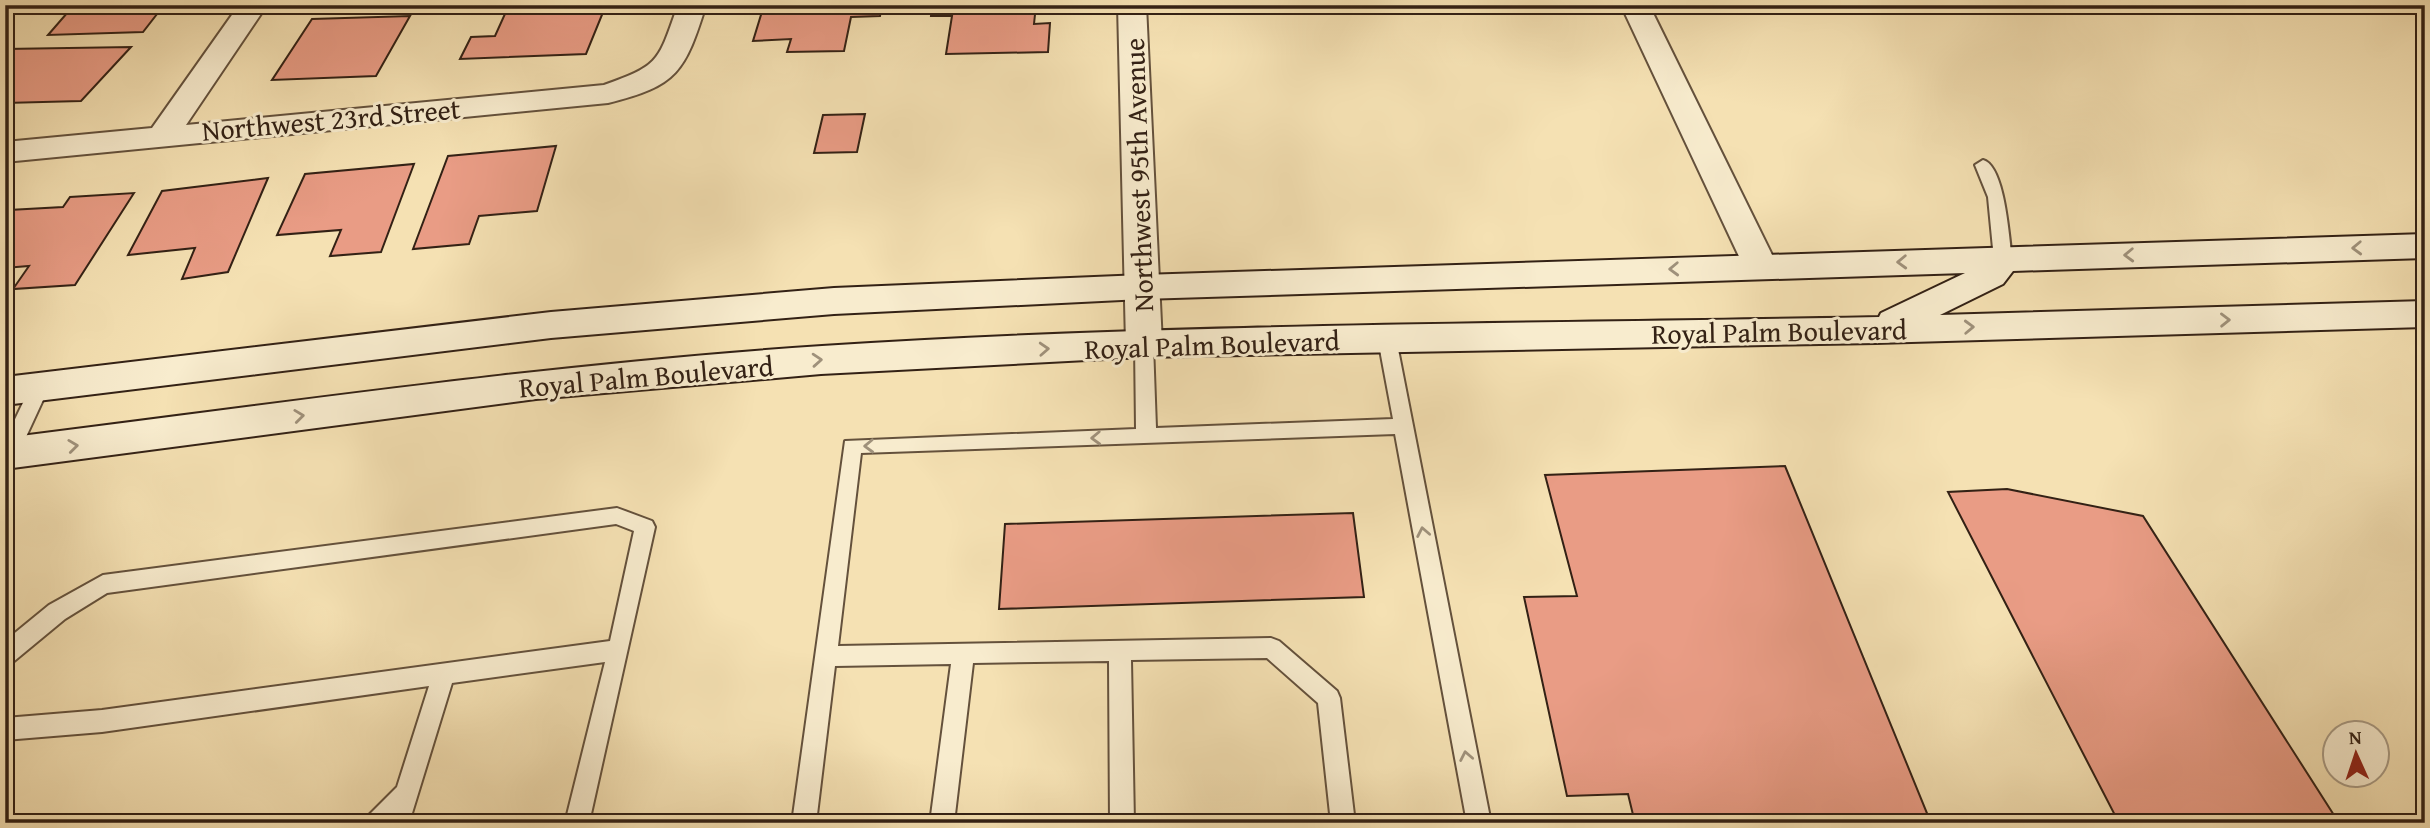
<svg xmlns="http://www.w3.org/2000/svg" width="2430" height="828" viewBox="0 0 2430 828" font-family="'Gentium Book Plus',serif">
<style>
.building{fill:#e99c85;stroke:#332115;stroke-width:2}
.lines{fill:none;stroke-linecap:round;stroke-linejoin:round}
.lane-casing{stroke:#64513c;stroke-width:4}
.street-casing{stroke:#64513c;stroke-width:4}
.secondary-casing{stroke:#332115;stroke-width:4}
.lane{fill:#f8ecce;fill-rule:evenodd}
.street{fill:#f8ecce;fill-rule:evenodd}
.secondary{fill:#f8ecce;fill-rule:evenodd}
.oneway{stroke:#9f917b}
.labels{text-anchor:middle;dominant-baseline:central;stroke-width:6;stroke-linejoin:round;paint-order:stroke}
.street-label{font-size:28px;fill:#332115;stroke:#f8ecce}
</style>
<rect width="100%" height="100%" fill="#f5e1b3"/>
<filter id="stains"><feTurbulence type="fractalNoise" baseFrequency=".00286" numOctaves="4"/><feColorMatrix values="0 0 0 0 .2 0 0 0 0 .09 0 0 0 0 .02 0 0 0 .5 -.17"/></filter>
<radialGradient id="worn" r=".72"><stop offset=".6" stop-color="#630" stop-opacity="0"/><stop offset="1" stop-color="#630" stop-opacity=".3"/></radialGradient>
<path class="building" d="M74,5H164L143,32L48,35Z
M509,5H606L586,54L460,59L471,37L495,36Z
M764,5H882L880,16L851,17L844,51L787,52L791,39L753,41Z
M932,5H1036L1034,24L1050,23L1048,52L946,54L952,16H931Z
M410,16L376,76L272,80L312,19Z
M131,47L81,101L5,103V49Z
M865,114L857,152L814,153L823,115Z
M556,146L537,211L479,216L469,244L413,249L448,156Z
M414,164L381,252L330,256L341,230L277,235L305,174Z
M268,178L228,272L182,279L195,248L128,255L162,191Z
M134,193L75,285L13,289L29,266L5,268V216L9,210L63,207L70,197Z
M1785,466L1931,823H1635L1628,794L1567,796L1524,597L1577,596L1545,475Z
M2007,489L2143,516L2339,823H2119L1948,492Z
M1353,513L1364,597L999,609L1005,524Z"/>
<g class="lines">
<g class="lane-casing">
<path id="lane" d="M1983,160C2005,166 2009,238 2012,259L2003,265L1994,259L1988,197L1975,165Z
M1387,332L1396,339L1491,823H1467L1395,434L861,453L838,646L1271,638L1279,641L1337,691L1340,698L1355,823H1331L1318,703L1267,658L1131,660L1134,823H1110L1109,661L973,663L954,823H930L951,664L835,666L816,823H792L845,441L1136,429L1135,344L1144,337L1153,344L1156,428L1393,419L1378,339Z
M40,380L49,387L13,465L5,467V440L33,382Z
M617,508L652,521L655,527L589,823H565L605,662L452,683L409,823H366L369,815L397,787L429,686L102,732L5,740V718L102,710L610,641L634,531L616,524L107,593L65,619L13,662L5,665V641L49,605L103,575Z"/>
</g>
<g class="street-casing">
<path id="street" d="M239,5H267L186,125L604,85C661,65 658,61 678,5H706C685,71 678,86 608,103L5,162V142L152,128Z
M1118,5H1146L1162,344L1157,354L1144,357L1131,354L1126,344Z
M1621,5H1649L1778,267L1773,276L1761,279L1749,276L1744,267Z"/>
</g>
<g class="secondary-casing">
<path id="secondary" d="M2425,234V258L2013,271L2003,284L1940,315L2425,301V327L1876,343L1144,357L821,374L536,399L5,469V438C277,404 548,364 822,346C1173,323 1527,324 1879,317L1881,313L1965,273L1142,299L834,314L551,338L5,405V377L551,312L834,288L1142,275Z"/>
</g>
<use href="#lane" class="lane"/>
<use href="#street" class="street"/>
<use href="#secondary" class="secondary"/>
</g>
<defs><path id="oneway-chevron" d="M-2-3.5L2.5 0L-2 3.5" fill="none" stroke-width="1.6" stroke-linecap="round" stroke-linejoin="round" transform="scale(1.75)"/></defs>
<g class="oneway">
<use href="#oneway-chevron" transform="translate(2357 248) rotate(178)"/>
<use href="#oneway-chevron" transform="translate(2129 255) rotate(178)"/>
<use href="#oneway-chevron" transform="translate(1902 262) rotate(178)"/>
<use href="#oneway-chevron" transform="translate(1674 269) rotate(178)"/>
<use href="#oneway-chevron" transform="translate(2225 320) rotate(-1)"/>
<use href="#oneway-chevron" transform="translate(1969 327) rotate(-2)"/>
<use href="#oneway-chevron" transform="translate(1044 349) rotate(-3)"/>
<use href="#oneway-chevron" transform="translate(817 360) rotate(-4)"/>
<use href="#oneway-chevron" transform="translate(299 416) rotate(-7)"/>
<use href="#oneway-chevron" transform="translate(1096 438) rotate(178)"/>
<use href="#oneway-chevron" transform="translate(73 446) rotate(-7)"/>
<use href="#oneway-chevron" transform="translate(869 446) rotate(178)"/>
<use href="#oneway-chevron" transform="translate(1423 532) rotate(-101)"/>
<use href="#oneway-chevron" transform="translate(1466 756) rotate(-101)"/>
</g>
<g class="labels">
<g class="street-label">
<text transform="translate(331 119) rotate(-5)">Northwest 23rd Street</text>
<text transform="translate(1138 175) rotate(-92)">Northwest 95th Avenue</text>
<text transform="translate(1779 331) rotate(-1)">Royal Palm Boulevard</text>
<text transform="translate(1212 344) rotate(-2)">Royal Palm Boulevard</text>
<text transform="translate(646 376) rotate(-5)">Royal Palm Boulevard</text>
</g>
</g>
<rect width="2430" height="828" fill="none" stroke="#f5e1b3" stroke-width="28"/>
<rect x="7" y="7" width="2416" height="814" fill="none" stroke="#332115" stroke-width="3.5"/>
<rect x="14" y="14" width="2402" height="800" fill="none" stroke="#332115" stroke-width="2"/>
<g transform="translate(2356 754) rotate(357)"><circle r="33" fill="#f8ecce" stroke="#a99b84" stroke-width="2"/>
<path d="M0-5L12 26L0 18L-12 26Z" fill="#8f2418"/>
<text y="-10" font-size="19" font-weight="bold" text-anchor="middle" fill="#332115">N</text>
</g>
<rect width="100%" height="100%" filter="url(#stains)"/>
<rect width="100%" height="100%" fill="url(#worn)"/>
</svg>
